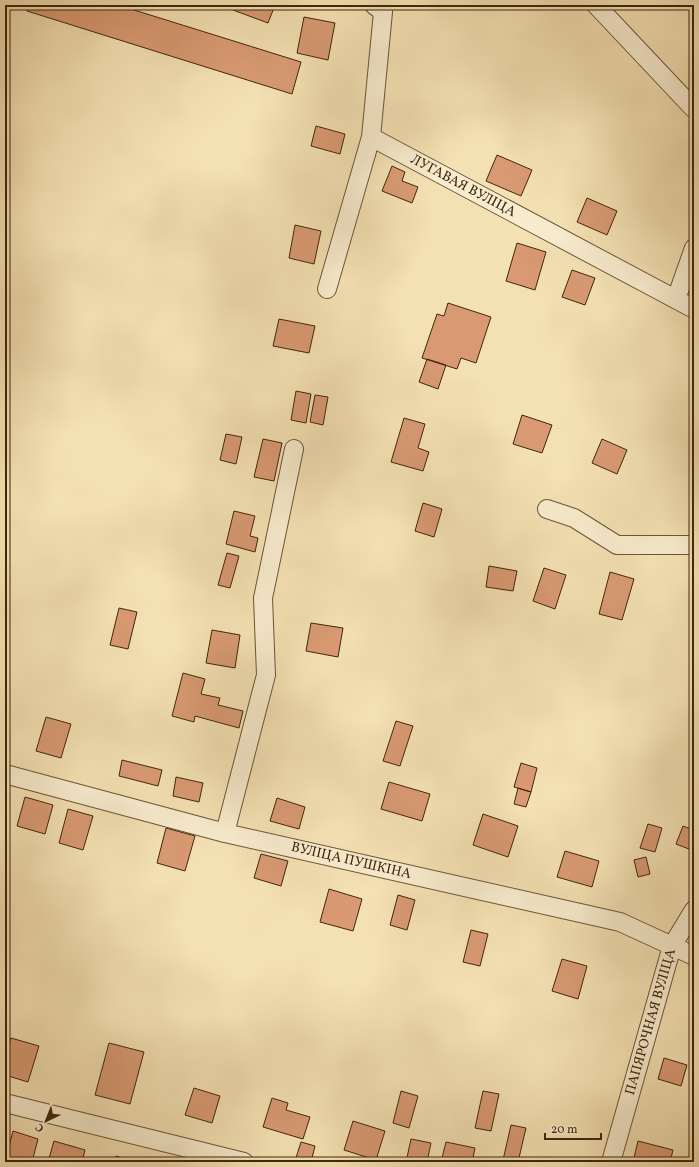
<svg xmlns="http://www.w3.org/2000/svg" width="699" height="1167" viewBox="0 0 699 1167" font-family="Vollkorn,serif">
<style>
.building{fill:#d99a73;stroke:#3f260c}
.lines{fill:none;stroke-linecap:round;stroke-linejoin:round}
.minor-casing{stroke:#6c5536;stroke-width:20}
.minor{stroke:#f8ecce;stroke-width:18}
.labels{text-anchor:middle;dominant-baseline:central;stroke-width:3.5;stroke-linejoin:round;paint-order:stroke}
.street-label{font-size:14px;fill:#3f260c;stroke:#f8ecce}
</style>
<rect width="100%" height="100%" fill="#f4e1b3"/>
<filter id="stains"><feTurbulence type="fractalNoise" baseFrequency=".005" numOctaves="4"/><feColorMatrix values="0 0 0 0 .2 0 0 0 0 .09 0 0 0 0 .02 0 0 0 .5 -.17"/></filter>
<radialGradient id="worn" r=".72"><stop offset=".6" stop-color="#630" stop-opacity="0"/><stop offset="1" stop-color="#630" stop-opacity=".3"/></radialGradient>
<path class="building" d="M29,5H118L301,62L292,94L27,11Z
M235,5H275L268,23L233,10Z
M304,17L335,23L328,60L297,53Z
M316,126L345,134L340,154L311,146Z
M497,155L532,170L521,196L486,181Z
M392,166L405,172L402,181L418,187L412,203L382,191Z
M587,198L617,211L607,235L577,222Z
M295,225L321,231L314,264L289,258Z
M517,243L546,252L535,290L506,281Z
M572,270L595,278L585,305L562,297Z
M448,303L491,317L476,363L461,358L457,369L422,358L437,314L444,316Z
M279,319L315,326L309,353L273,346Z
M427,359L446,365L438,389L419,382Z
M296,391L311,394L306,423L291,420Z
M315,395L328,397L323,425L310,422Z
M522,415L552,425L542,453L513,444Z
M404,418L425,424L418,448L429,452L423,471L391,462Z
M226,434L242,437L236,464L220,460Z
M263,439L282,443L274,481L254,477Z
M602,439L627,450L617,474L592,463Z
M423,503L442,509L434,537L415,531Z
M234,511L255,516L250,536L258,538L255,552L226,544Z
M227,553L239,556L230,588L218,585Z
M489,566L517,571L513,591L486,587Z
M544,568L566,575L555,609L533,601Z
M610,572L634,579L622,620L599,614Z
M119,608L137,612L128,649L110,645Z
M311,623L343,628L338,657L306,651Z
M212,630L240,635L235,668L206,663Z
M183,673L205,679L201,694L220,698L218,705L243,711L239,728L195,716L194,722L172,716Z
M46,717L71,724L61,758L36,751Z
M396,721L413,726L400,766L383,761Z
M122,760L162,770L158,786L119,776Z
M521,763L537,768L531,792L514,787Z
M176,777L203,783L199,802L173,796Z
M389,782L430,794L422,821L381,809Z
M518,788L531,792L526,807L514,804Z
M25,797L53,805L45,834L17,826Z
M277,798L305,807L299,829L270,821Z
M68,809L93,816L83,850L59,843Z
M483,814L518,826L508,857L473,845Z
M648,824L662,828L655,852L640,848Z
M683,826L693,830L694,828V851L676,844Z
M166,828L195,836L185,871L157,863Z
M565,851L599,861L592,887L557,877Z
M261,854L288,861L281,886L254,878Z
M646,857L650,874L638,877L634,860Z
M329,889L362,899L353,931L320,922Z
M398,895L415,900L407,930L390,925Z
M471,930L488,934L480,966L463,962Z
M562,959L587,966L578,999L552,991Z
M11,1038L39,1046L28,1082L5,1075V1056Z
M109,1043L144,1052L130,1104L95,1095Z
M664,1058L687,1065L681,1086L658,1079Z
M194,1088L220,1096L212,1123L185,1115Z
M401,1091L418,1096L409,1128L393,1123Z
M483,1091L499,1094L491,1131L475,1128Z
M272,1098L288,1103L286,1110L310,1117L303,1139L263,1127Z
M353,1121L385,1131L376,1160L344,1150Z
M511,1125L526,1128L518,1162L503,1160Z
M13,1131L38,1139L32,1162H5Z
M411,1139L431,1143L427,1162H406Z
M54,1141L85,1150L82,1162H48Z
M638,1141L673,1150L670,1162H633Z
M301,1142L315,1146L311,1162L295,1161Z
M446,1142L475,1148L472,1162H441Z
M116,1156L136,1162H115Z"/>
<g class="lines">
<g class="minor-casing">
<path id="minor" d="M374,5L383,12L371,137L694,309
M596,5L694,109
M327,289L371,137
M676,299L694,248
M547,509L574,518L617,545H694
M5,774L225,833L620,922L694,956
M225,833L266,675L263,598L294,449
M5,1103L244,1162
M611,1162L672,946L694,910"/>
</g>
<use href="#minor" class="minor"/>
</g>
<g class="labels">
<g class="street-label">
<text transform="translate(463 186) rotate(28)">ЛУГАВАЯ ВУЛІЦА</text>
<text transform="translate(351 861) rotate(13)">ВУЛІЦА ПУШКІНА</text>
<text transform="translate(651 1022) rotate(-74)">ПАПЯРОЧНАЯ ВУЛІЦА</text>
</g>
</g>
<rect width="699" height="1167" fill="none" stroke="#f4e1b3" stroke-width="20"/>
<rect x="6" y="6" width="687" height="1155" fill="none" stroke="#3f260c" stroke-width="2"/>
<rect x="10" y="10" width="679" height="1147" fill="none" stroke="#3f260c"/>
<g transform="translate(46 1121) rotate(223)" stroke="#f8ecce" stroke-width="3" paint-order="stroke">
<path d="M0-3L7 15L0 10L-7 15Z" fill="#3f260c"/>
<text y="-6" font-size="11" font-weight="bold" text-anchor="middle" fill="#3f260c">С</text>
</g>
<path d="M545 1133v6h56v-6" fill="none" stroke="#3f260c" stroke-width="2"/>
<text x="551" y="1133" font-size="12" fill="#3f260c" stroke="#f8ecce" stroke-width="3" paint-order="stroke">20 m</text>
<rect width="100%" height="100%" filter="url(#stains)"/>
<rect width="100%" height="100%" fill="url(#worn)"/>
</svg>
